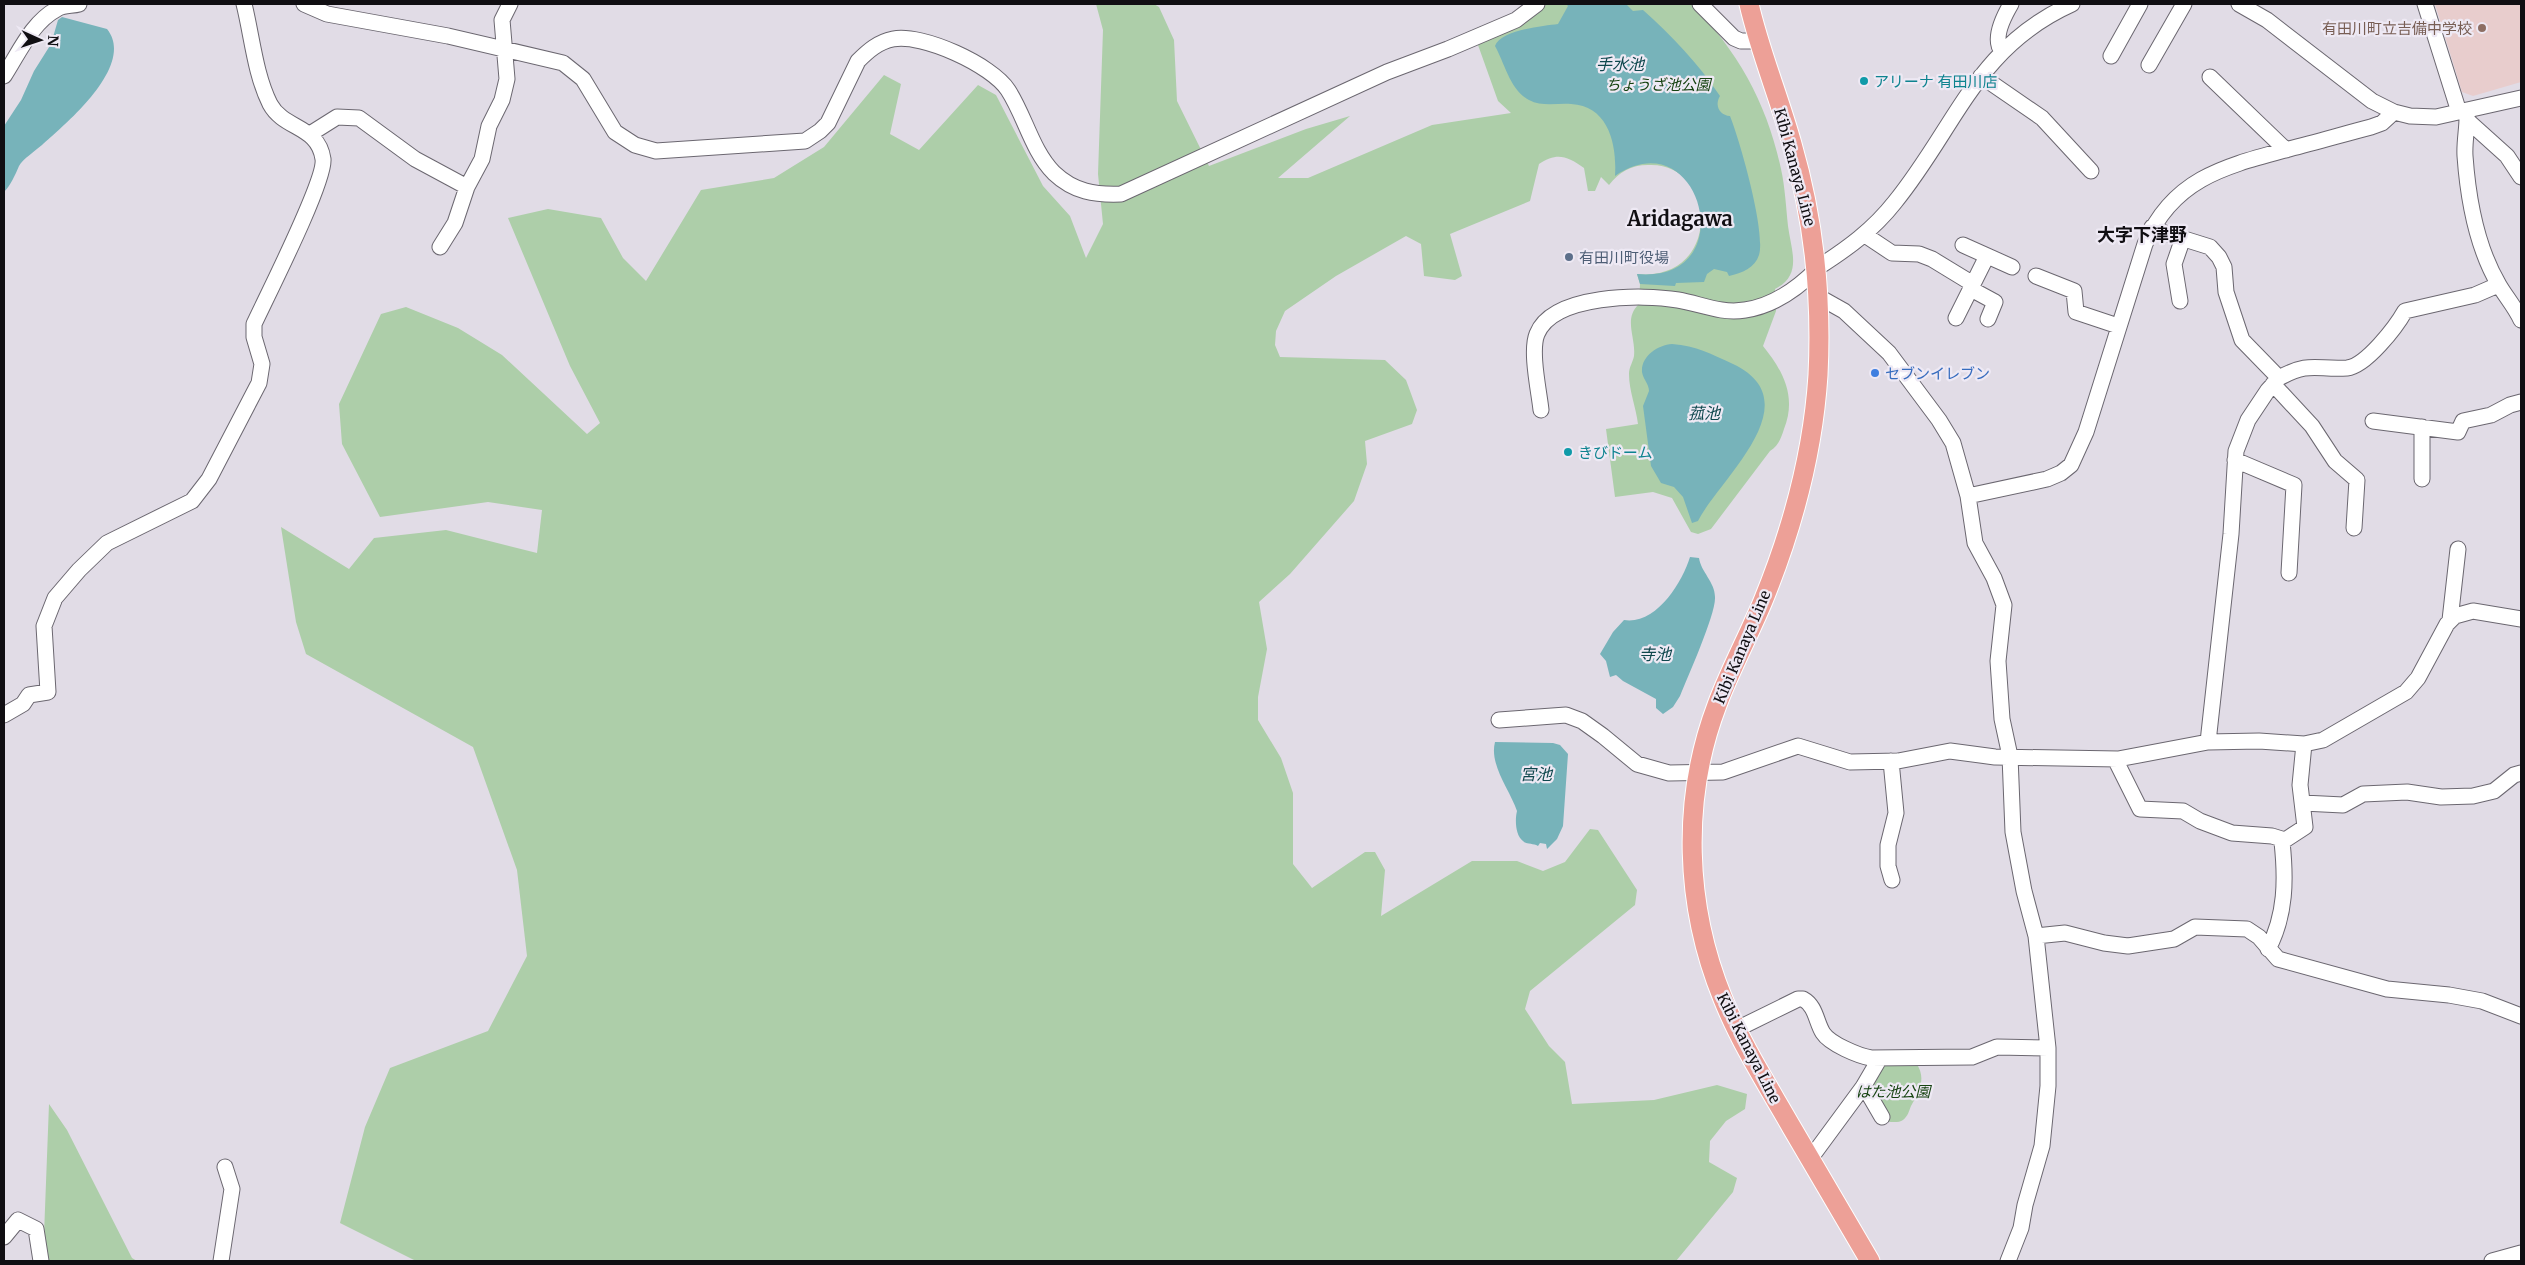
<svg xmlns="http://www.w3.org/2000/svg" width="2525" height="1265" viewBox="0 0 2525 1265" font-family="Merriweather,'Noto Sans JP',serif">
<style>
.education{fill:#e8cdcd}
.green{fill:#adcea9}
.water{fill:#77b3ba}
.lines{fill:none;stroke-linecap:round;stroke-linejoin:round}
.minor-casing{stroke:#6b6770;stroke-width:17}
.major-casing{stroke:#fff;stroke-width:21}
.minor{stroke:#fff;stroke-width:15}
.major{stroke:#eda097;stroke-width:19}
.education-dot{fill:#8d6e63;stroke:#eee9f4;stroke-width:2}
.culture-dot{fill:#0f9aa8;stroke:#eee9f4;stroke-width:2}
.service-dot{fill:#5c6f8a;stroke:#eee9f4;stroke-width:2}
.shop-dot{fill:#3f7fe0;stroke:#eee9f4;stroke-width:2}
.labels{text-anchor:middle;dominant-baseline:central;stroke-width:4.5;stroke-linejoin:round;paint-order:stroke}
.education-label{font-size:15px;fill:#785e54;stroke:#eee9f4;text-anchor:end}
.culture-label{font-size:15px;fill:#0d838f;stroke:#eee9f4;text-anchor:start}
.park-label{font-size:15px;font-style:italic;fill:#164311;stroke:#eee9f4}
.street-label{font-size:15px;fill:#100e12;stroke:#eee9f4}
.service-label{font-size:15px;fill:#4e5e75;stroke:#eee9f4;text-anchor:start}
.shop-label{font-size:15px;fill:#366cbe;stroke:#eee9f4;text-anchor:start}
.water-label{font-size:16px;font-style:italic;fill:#0f474d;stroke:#eee9f4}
.quarter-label{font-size:18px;font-weight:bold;fill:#100e12;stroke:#eee9f4}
.district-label{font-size:20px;font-weight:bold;fill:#100e12;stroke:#eee9f4}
</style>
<rect width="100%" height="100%" fill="#e1dce6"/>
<path class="education" d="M2435,4H2521V82L2473,96L2462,92Z"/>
<path class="green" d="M1096,4H1154L1159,7L1174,40L1177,101L1209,166L1306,129L1350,116L1278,178H1308L1432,125L1511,113L1498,101L1478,45L1527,21L1547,4H1692C1738,52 1767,103 1781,169C1785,187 1786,207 1788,226C1791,250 1803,275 1775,289L1776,311L1763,346C1783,371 1797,396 1784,429C1781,438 1779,445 1770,451L1711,529L1698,534L1691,532L1672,498L1653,492L1615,497L1606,429L1638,424C1636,407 1629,391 1629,374C1629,367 1633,362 1634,356C1636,337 1623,319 1639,304L1640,284L1637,274C1723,282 1718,161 1648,165C1631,165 1619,172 1609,185L1601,177L1595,191H1588L1584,168C1567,156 1557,152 1539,164L1530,201L1450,234L1462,276L1455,280L1424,276L1421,244L1406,236L1336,276L1285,311L1276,331L1275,345L1280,357L1385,360L1406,380L1417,410L1412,424L1365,441L1367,464L1354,501L1290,574L1259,602L1267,649L1258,697V720L1281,758L1293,793V864L1312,888L1365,852H1375L1385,870L1381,916L1472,861H1517L1543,871L1565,862L1590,829L1598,830L1637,890L1635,905L1530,991L1525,1009L1549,1046L1565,1062L1572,1104L1654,1100L1717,1085L1747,1094L1745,1109L1726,1121L1710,1141L1709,1162L1737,1178L1733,1192L1676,1261H416L340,1223L365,1127L390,1068L488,1031L527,956L517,870L473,747L306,654L296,622L281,527L349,569L374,538L446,530L537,553L542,510L488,502L380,517L342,444L339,404L381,314L406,307L458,328L502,355L587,434L600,423L570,366L508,218L548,209L601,218L623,258L646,281L701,190L774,178L824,147L884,75L901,84L890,134L919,150L978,85L996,95L1043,186L1070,216L1086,258L1103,224L1098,174L1103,30Z
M1916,1063C1927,1078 1919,1092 1911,1106C1909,1111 1908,1116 1903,1120C1897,1124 1888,1121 1880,1121L1863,1093L1881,1065Z
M49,1104L67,1130L132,1258L137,1261H43Z"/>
<path class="water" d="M1566,4H1626L1633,11L1643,10C1672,36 1698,63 1720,96C1714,106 1720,115 1730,116C1740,141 1766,232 1759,255C1755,268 1742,273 1729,276L1727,272L1714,269L1707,274L1704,282L1676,283L1675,286L1640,284L1637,274C1745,284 1701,117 1615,176C1617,145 1609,106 1571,104C1557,103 1542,107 1529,100C1510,90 1505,64 1495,46C1500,30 1543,26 1558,24L1568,6Z
M62,17L107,29C136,65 67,123 42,145C35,151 23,159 19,166C15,175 11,185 4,192V126L21,100L34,71L51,44L58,20Z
M1672,344C1697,346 1711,354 1733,364C1813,402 1719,479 1698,521L1692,523L1683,497L1674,487L1661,483L1651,466L1643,406L1649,391C1649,384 1643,379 1642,372C1641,356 1658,345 1672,344Z
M1690,557L1699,558C1701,572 1715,582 1715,597C1716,614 1688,676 1680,696L1673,707L1663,714L1656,708V699L1623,681L1616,675L1610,677L1606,661L1600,654L1613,632L1624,620C1656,625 1682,583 1690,557Z
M1495,742L1553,743L1560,745L1568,754L1563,826L1557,839L1547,849L1546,844L1540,843L1538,846C1533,843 1527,845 1523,841C1515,835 1515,819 1517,811C1510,790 1489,765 1495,742Z"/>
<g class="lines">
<g class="minor-casing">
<path id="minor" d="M304,4L327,14L448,36L563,63L583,79L615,132L635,145L656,151L805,141L820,131L828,123L858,61C868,51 878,42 893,39C922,33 992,65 1008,90C1025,116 1032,151 1054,173C1074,192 1095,195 1121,194L1387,72L1448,49L1516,20L1537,4
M1700,4L1734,38L1741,41H1758
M2239,4L2267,20L2372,101L2394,112L2410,116L2436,117L2521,98
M2425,4L2459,112
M2002,51C1992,39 2004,16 2011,4
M2111,56L2140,4
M2149,65L2184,4
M4,76C19,53 32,22 57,9C63,5 72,6 79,4
M1981,76L2042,118L2091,171
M2210,77L2286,150
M2467,110C2468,126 2464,141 2465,156C2468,198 2477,248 2499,285C2506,297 2515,307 2521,320
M2467,120L2507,156L2521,177
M310,134L337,117L359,118L415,159L467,187
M2152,227L2162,232L2210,247L2219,257L2224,267L2226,292L2242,340L2279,378L2268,390L2248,420L2236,451L2231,534L2208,742
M1865,235L1892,253L1919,254L1932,259L1973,284
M1963,245L2012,267
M440,247L455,223L467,187L482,159L489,126L502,100L507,79L502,20L510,4
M1817,268C1847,249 1873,230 1895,202C1956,127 1976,47 2072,4
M2036,276L2074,291L2076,312L2118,326
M1971,289L1995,302L1988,319
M1819,297L1844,311L1889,353L1939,420L1953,443L1968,496L1975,543L1994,578L2004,605L1998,661L2002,719L2010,756L2013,832L2024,891L2036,936L2048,1048V1086L2042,1146L2025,1205L2021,1228L2008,1261
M2180,301L2174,264L2183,238
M1956,318L1987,256
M2279,378C2310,361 2316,370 2347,368C2366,366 2396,327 2405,311L2475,295L2498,285
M2273,384L2312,426L2335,461L2357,480L2354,528
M1541,410C1539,391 1530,351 1537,334C1553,294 1643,294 1678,300C1701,304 1721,314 1745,310C1773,306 1798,288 1817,269
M2373,421L2458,432L2463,421L2491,415L2510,405L2521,402
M2235,460L2294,485L2289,573
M2422,479V427
M1968,496L2047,479L2061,473L2071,465L2086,432L2145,244C2173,178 2226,166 2289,149C2317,142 2344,134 2371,127L2382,123L2394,112
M2450,620L2458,549
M4,715L23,704L29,695L48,692L44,626L55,598L79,570L107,543L192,501L209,479L259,383L262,364L254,337V324C266,298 326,180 323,159C318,125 284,130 270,104C255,74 252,36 244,4
M1499,720L1566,715L1582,721L1603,736L1637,764L1669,773L1723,772L1798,746L1850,762L1898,761L1950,751L1995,757L2118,759L2208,742L2259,741L2304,744L2323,740L2406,692L2418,678L2447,624L2455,616L2473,611L2521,619
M2115,759L2140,809L2183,811L2200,821L2232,833L2272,836L2285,840
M1891,761L1896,813L1888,845V866L1892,880
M2303,803L2343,805L2363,794L2407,792L2441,797L2473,796L2494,791L2514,775L2521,773
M2036,936L2065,933L2104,943L2128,946L2174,939L2195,927L2247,929L2259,937L2278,959L2387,989L2449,995L2482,1001L2521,1016
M2268,949C2286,915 2286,879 2282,842L2305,827L2300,785L2304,744
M1737,1029L1798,999H1803C1816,1006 1816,1022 1823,1033C1830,1044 1859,1056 1871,1058L1972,1057L1997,1047L2048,1048
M1864,1086L1882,1117
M1810,1159L1863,1087L1880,1058
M4,1237L18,1220L36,1229L41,1261
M221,1261L232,1189L225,1167
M2492,1261L2521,1253"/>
</g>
<g class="major-casing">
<path id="major" d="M1749,4C1760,52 1779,97 1792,144C1814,220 1822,296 1818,375C1813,453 1792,530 1763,601C1748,637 1730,670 1717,705C1681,800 1685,906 1723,999C1741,1044 1768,1086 1792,1128C1818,1173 1844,1217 1870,1261"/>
</g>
<use href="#minor" class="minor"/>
<use href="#major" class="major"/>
</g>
<circle class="education-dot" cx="2482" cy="28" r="5"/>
<g class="culture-dot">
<circle cx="1864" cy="81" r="5"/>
<circle cx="1568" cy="452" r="5"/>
</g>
<circle class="service-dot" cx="1569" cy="257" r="5"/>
<circle class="shop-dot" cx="1875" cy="373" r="5"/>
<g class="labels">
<g class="education-label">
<text x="2472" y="28">有田川町立吉備中学校</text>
</g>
<g class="culture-label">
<text x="1874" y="81">アリーナ 有田川店</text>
<text x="1578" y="452">きびドーム</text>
</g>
<g class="park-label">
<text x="1658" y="84">ちょうざ池公園</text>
<text x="1893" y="1091">はた池公園</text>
</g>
<g class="street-label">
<text transform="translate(1795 167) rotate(75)">Kibi Kanaya Line</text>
<text transform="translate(1742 647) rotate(-67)">Kibi Kanaya Line</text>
<text transform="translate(1749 1048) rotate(63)">Kibi Kanaya Line</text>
</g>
<g class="service-label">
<text x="1579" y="257">有田川町役場</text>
</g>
<g class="shop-label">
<text x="1885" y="373">セブンイレブン</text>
</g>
<g class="water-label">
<text x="1620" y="64">手水池</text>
<text x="1704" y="413">菰池</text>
<text x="1655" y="654">寺池</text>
<text x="1536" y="774">宮池</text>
</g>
<g class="quarter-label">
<text x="2142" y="234">大字下津野</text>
</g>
<g class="district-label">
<text x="1680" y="218">Aridagawa</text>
</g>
</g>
<rect width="2525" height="1265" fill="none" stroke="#100e12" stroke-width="10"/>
<g transform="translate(40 40) rotate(93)" stroke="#eee9f4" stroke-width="4" paint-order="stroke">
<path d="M0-4L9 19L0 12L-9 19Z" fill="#100e12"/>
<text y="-8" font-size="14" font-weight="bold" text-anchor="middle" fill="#100e12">N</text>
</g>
</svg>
